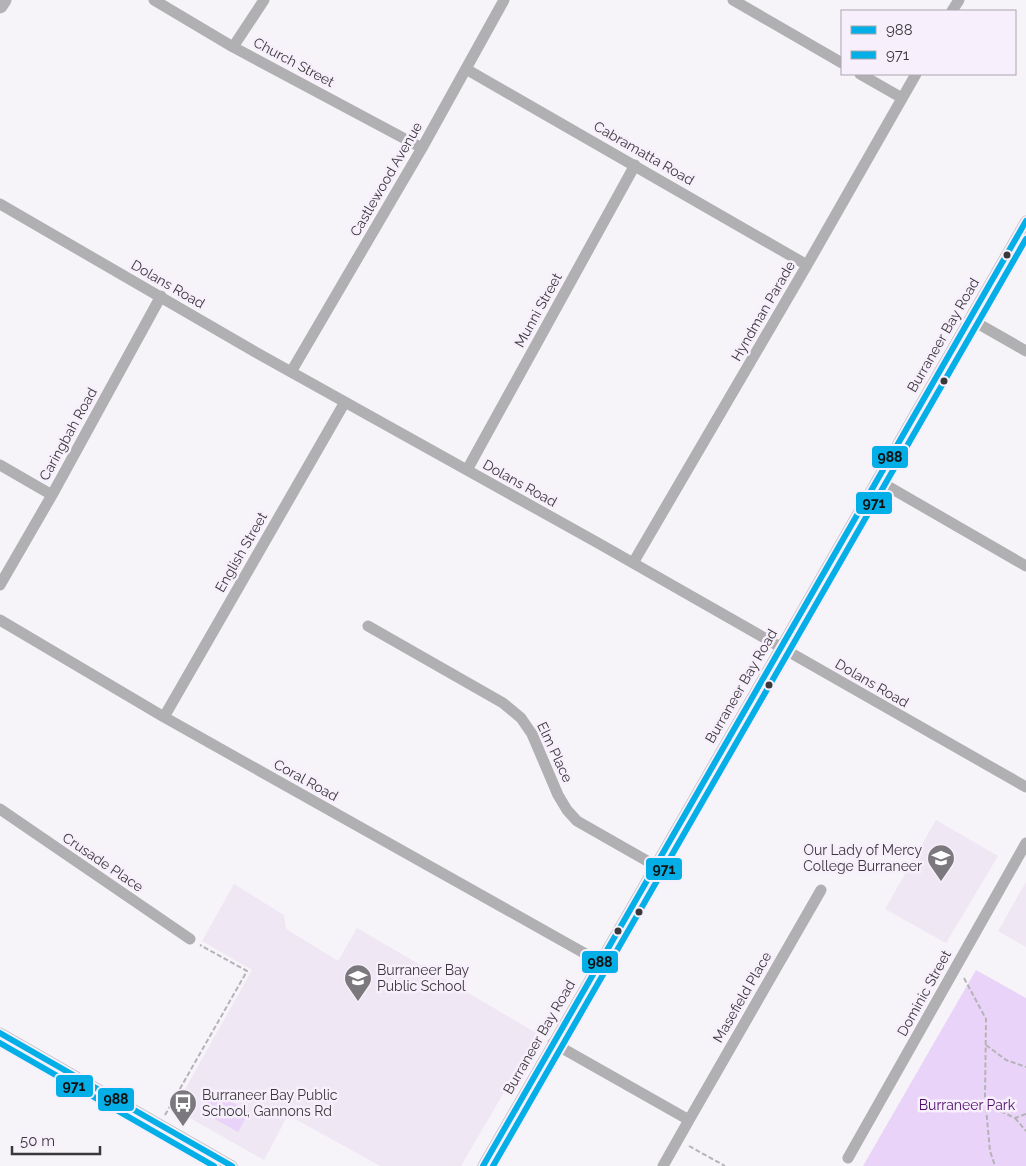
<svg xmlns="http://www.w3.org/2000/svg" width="1026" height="1166" viewBox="0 0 1026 1166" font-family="Raleway,sans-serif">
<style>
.built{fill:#efe7f4}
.green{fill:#ead3f8}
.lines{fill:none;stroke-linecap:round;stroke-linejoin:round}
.path{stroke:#b5b3b7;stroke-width:2;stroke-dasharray:5 2.5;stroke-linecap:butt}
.minor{stroke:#b0afb1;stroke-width:11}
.major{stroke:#b4b2b6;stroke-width:15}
.bus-1-casing{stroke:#f7f0fc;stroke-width:10}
.bus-2-casing{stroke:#f7f0fc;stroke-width:10}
.bus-1{stroke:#03afe6;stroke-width:6}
.bus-2{stroke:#03afe6;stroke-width:6}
.bus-dot{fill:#3b383c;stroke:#f7f0fc;stroke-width:2}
.labels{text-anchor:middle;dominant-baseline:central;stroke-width:5;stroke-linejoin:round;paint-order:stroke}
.street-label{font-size:14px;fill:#3b383c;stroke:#f7f0fc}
.poi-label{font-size:14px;fill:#3b383c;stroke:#f7f0fc;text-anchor:start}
.park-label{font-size:14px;fill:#500b6c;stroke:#f7f0fc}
.line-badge{stroke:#f7f0fc;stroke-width:2}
.pale-badge-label{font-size:14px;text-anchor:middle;font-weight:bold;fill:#111}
</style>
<rect width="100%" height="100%" fill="#f6f3f9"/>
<path class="built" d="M936,820L998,856L946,943L885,909Z
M1026,882V947L998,931Z
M234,884L284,915L286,929L338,961L357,928L538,1034L461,1166H380L288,1115L264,1160L174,1109L252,970L202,941Z"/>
<path class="green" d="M976,970L1026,998V1166H863Z
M213,1091L249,1112L238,1132L202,1112Z"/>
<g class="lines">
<path class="path" d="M964,978L986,1019L985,1097L990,1151L995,1166
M986,1045L1006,1060L1026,1067
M987,1105L1015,1118L1026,1114
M165,1115L247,971L200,945
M1015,1118L1026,1131
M689,1146L725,1166"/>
<path class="minor" d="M154,0L233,47L422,148
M733,0L842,63
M952,11L959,0
M233,47L264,0
M466,69L807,265
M860,74L902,98
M0,204L257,353L598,543L1026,787
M970,319L1026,351
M291,372L422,148L504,0
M0,465L52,495
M467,470L635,165
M877,480L1026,566
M633,563L807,265L916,74
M0,585L52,495L161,296
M0,620L164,717L600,962
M368,626L503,703L521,718L532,734L558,795L567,810L577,821L656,866
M164,717L345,402
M0,809L190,939
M0,1033L232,1166
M553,1043L689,1120L821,890
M848,1158L1026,843
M483,1166L1026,221
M663,1166L689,1120"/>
<path class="major" d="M0,6L4,0"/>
<g class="bus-1-casing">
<path id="bus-1" d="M0,1033L232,1166
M483,1166L1026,221"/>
</g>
<g class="bus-2-casing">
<path id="bus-2" d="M0,1043L214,1166
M493,1166L1026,239"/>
</g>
<use href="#bus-1" class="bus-1"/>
<use href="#bus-2" class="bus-2"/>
</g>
<defs>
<g id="school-pin" transform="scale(1.4375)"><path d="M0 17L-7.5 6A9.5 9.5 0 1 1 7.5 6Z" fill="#7c797e" stroke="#f7f0fc"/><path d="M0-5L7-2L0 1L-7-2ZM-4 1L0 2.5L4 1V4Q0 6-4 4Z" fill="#fff"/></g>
<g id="bus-pin" transform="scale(1.4375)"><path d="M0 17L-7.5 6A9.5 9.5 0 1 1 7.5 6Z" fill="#7c797e" stroke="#f7f0fc"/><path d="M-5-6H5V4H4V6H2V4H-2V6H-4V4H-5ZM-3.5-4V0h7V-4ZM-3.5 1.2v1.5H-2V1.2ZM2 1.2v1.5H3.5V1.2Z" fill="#fff"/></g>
</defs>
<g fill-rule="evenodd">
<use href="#school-pin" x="941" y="858"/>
<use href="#school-pin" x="358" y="978"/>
<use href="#bus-pin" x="183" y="1103"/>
</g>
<g class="bus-dot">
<circle cx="1007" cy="255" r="4.5"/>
<circle cx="944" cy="381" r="4.5"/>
<circle cx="769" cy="685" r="4.5"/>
<circle cx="639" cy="912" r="4.5"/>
<circle cx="618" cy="931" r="4.5"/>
</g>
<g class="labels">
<g class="street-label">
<text transform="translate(294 62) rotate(28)">Church Street</text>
<text transform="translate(644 153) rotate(30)">Cabramatta Road</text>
<text transform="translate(386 179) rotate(-60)">Castlewood Avenue</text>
<text transform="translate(168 284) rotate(30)">Dolans Road</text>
<text transform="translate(538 310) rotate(-61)">Munni Street</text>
<text transform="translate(763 311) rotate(-60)">Hyndman Parade</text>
<text transform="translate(943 335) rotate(-60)">Burraneer Bay Road</text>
<text transform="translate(68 434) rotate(-61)">Caringbah Road</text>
<text transform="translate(520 483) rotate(29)">Dolans Road</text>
<text transform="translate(241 552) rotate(-60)">English Street</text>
<text transform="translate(872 683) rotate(30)">Dolans Road</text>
<text transform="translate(741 686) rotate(-60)">Burraneer Bay Road</text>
<text transform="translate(555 752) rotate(65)">Elm Place</text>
<text transform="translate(306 780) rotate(29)">Coral Road</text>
<text transform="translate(103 862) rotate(34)">Crusade Place</text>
<text transform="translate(924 993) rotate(-61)">Dominic Street</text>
<text transform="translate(742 997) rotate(-60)">Masefield Place</text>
<text transform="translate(539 1037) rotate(-60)">Burraneer Bay Road</text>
</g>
<g class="poi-label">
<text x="922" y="850" text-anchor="end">Our Lady of Mercy<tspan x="922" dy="16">College Burraneer</tspan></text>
<text x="377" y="970">Burraneer Bay<tspan x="377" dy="16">Public School</tspan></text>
<text x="202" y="1095">Burraneer Bay Public<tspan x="202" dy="16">School, Gannons Rd</tspan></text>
</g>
<g class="park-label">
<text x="967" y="1105">Burraneer Park</text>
</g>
</g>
<g class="line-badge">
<rect x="871" y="445" width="38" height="24" rx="5" fill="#03afe6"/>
<rect x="855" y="491" width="38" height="24" rx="5" fill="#03afe6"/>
<rect x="645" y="857" width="38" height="24" rx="5" fill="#03afe6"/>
<rect x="581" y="950" width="38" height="24" rx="5" fill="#03afe6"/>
<rect x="55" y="1074" width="39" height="24" rx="5" fill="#03afe6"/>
<rect x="97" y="1087" width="38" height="25" rx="5" fill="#03afe6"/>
</g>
<g class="pale-badge-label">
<text x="890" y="462">988</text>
<text x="874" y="508">971</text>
<text x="664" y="874">971</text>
<text x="600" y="967">988</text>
<text x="74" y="1091">971</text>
<text x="116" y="1104">988</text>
</g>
<rect x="841" y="10" width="175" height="65" fill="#f7f0fc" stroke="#aca6af"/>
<rect x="851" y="26" width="25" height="8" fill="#03afe6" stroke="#aca6af"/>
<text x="886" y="35" font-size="15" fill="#3b383c">988</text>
<rect x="851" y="51" width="25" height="8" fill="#03afe6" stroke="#aca6af"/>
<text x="886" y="60" font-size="15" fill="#3b383c">971</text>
<path d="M12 1146v8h88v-8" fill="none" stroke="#3b383c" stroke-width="2.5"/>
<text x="20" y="1146" font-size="15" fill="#3b383c" stroke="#f7f0fc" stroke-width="4" paint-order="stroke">50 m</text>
</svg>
